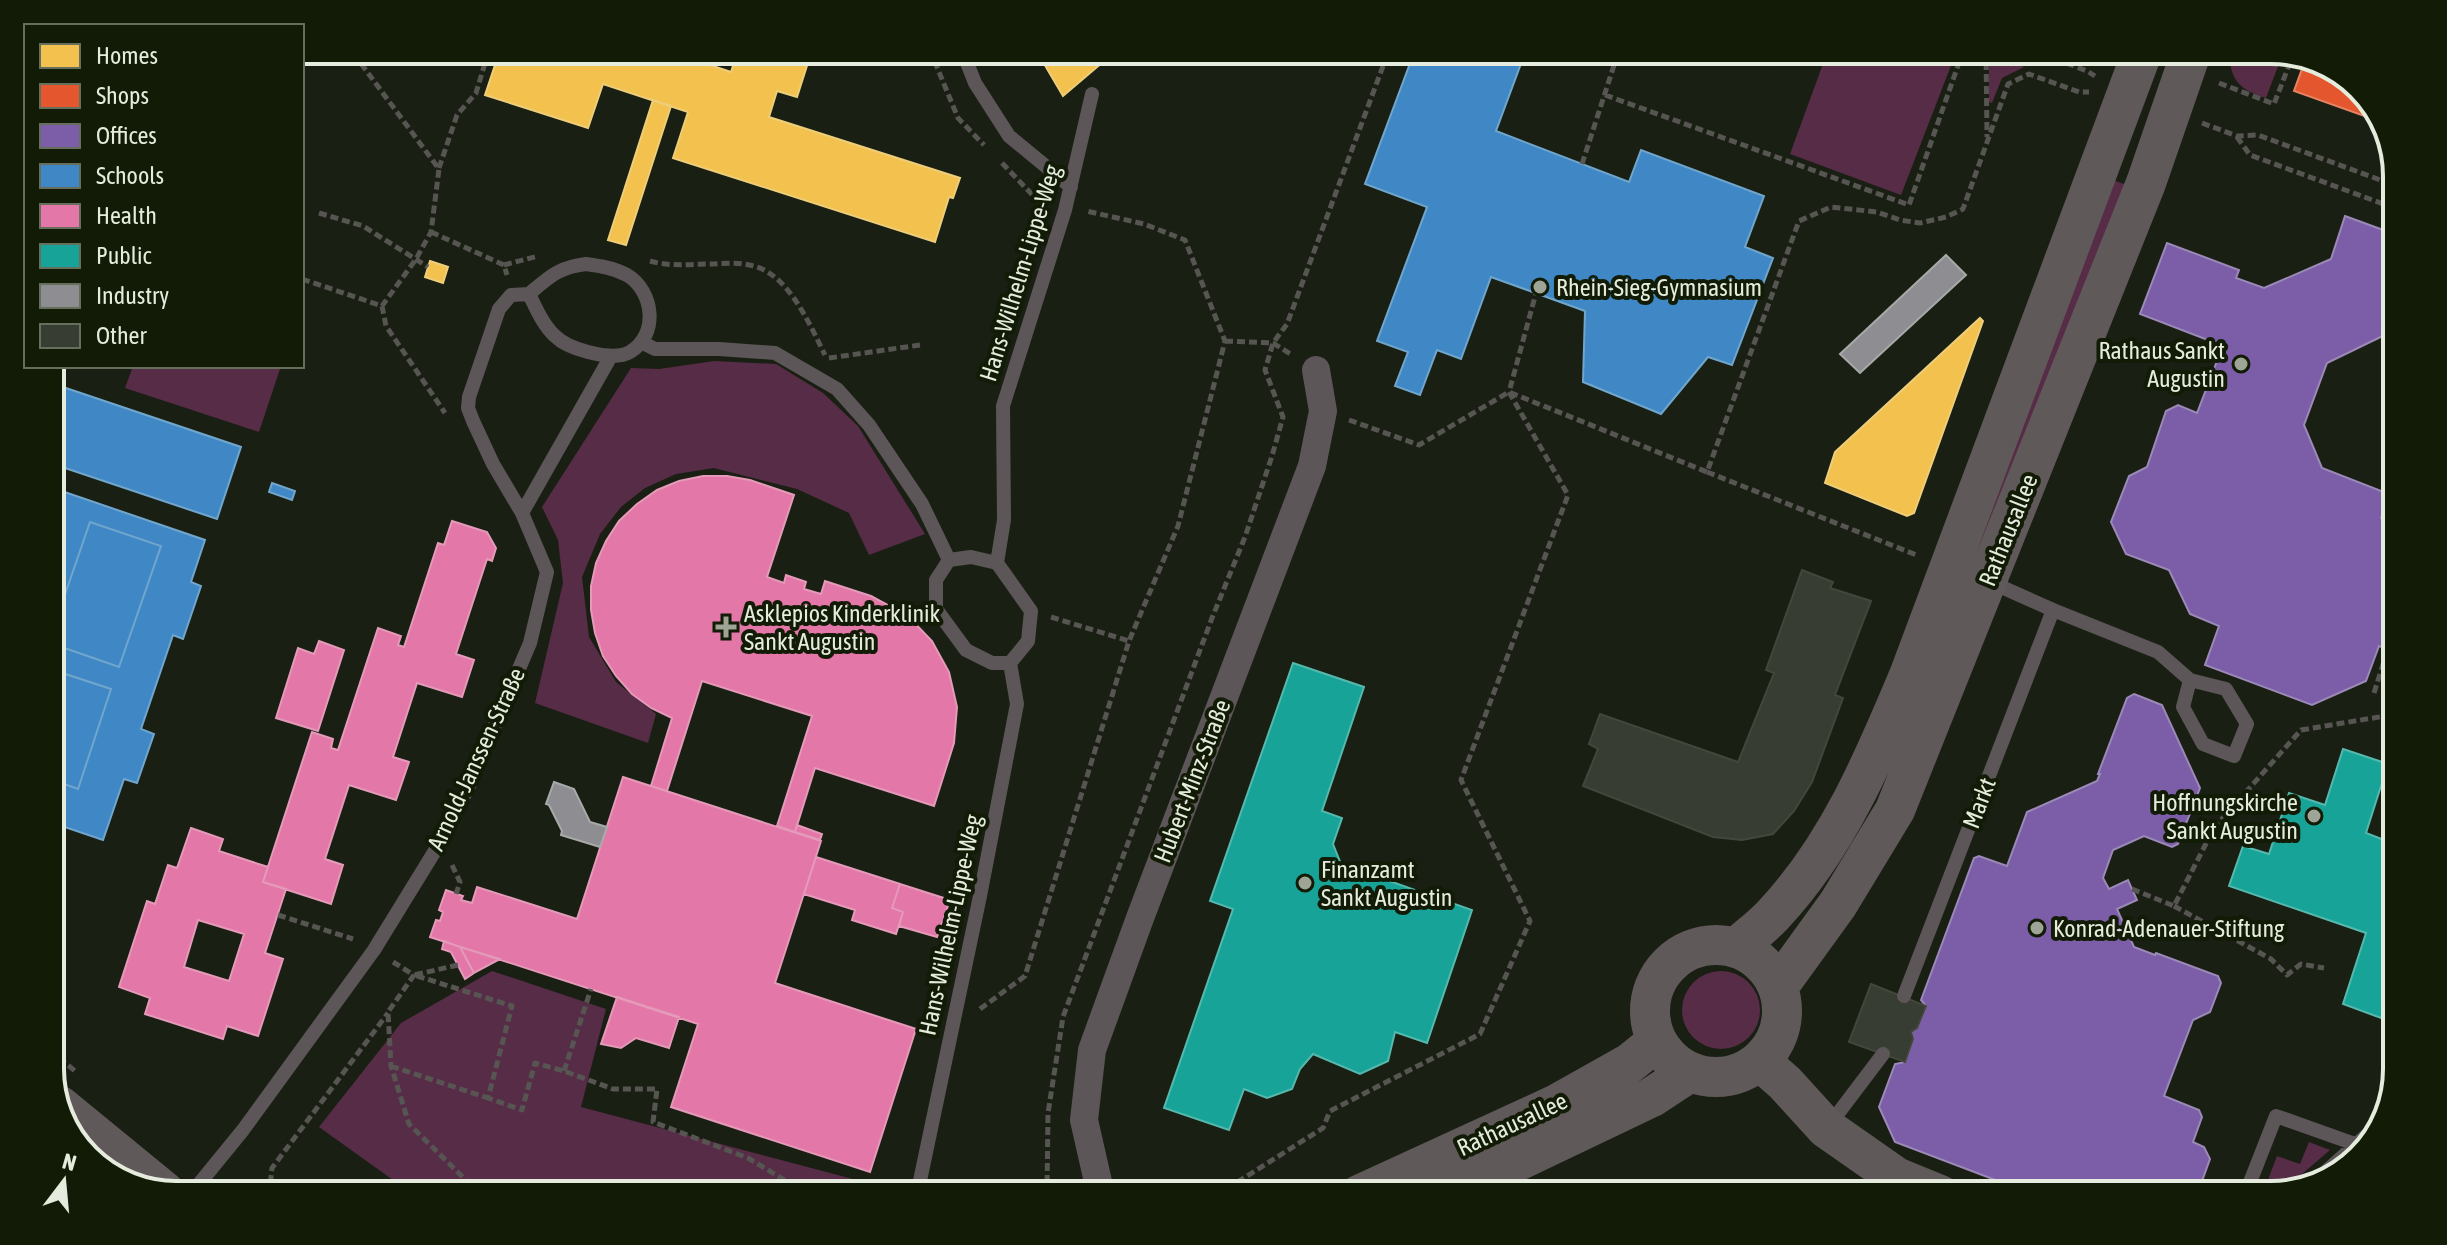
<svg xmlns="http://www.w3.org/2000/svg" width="2447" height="1245" viewBox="0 0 2447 1245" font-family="'Asap Condensed',sans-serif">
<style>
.green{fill:#572c47}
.homes{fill:#f2c14e;stroke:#eece79;stroke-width:2}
.shops{fill:#e4572e;stroke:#e48462;stroke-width:2}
.offices{fill:#7b5ea7;stroke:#9b89b7;stroke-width:2}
.schools{fill:#3f88c5;stroke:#71a6cc;stroke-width:2}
.health{fill:#e377a8;stroke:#e49ab8;stroke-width:2;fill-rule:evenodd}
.public{fill:#17a398;stroke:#55b9ad;stroke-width:2}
.industry{fill:#8d8d92;stroke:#a7aaa8;stroke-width:2}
.building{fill:#383d33;stroke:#42473c;stroke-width:2}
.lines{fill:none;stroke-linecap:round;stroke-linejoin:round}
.path{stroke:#565552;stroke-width:5;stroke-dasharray:8 4;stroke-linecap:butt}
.lane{stroke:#5d5659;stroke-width:14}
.street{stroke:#5d5659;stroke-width:28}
.secondary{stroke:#605959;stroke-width:40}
.poi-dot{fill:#9ea496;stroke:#121b05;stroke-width:3}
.labels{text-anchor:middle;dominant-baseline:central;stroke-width:8;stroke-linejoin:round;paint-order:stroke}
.street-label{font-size:24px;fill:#e5ecdd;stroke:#121b05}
.poi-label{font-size:24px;fill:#e5ecdd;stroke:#121b05;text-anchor:start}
.rim{fill:none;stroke:#e5ecdd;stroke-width:4}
</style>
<rect width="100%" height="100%" fill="#1a1f13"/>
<path class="green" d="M1828,50H1916L1952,63L1901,195L1790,154Z
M2229,50H2271L2283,53L2266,98C2238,89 2230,80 2229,50Z
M1992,55L2024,67L2002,78L1992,103L1989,102V60Z
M2107,178L2127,185L1983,571L1962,565Z
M714,361L776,364L823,393L858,426L925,534L869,555L849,513L797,489L714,468L676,474L645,488L621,507L600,534L582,577L589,637L616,682L656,714L648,743L535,703L563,583L558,540L542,507L631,368L659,369Z
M133,366H281L259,432L125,388Z
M1682 1010a39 39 0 1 1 78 0a39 39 0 1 1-78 0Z
M492,971L606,1009L581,1107L887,1188L886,1195H414L319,1127L401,1023Z
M2309,1142L2330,1150L2280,1193L2273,1195L2268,1193L2266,1185L2277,1156L2300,1164Z"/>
<path class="homes" d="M500,50H711L707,64L731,72L738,50H812L797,97L777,91L769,117L960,178L953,198L949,197L935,242L673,158L688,112L603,84L588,128L485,95Z
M1036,50H1117L1063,96Z
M653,100L671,106L626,245L608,240Z
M430,261L448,267L443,283L425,277Z
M1980,318L1983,321L1914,513L1907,516L1825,483L1835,452Z"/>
<path class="shops" d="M2306,58L2326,63L2376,105L2381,122L2294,91Z"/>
<path class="offices" d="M2345,216L2397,235V274L2393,284L2397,285V329L2327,363L2304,425L2322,468L2389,494L2381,518L2397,524V653L2379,646L2366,681L2312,705L2205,665L2219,626L2190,614L2169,570L2126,554L2111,522L2129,476L2147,467L2166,411L2178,405L2197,413L2217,361L2208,340L2140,314L2167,243L2239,270L2236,278L2264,288L2331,259Z
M2134,694L2162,705L2200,788L2178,844L2172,847L2144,836L2113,850L2103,878L2109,889L2128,880L2137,900L2117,909L2134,947L2155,955L2156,953L2218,976L2221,983L2210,1012L2193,1020L2164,1096L2199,1110L2202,1117L2193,1142L2204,1147L2210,1159L2202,1181L2172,1195H2035L1895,1142L1879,1107L1895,1064L1905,1062L1913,1039L1911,1032L1917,1028L1926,1006L1921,1000L1974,858L1979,856L2007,866L2027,812L2097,781L2100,774H2098L2127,698Z"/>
<path class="schools" d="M1415,50H1526L1496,131L1629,182L1641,150L1764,196L1745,247L1773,258L1732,365L1708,357L1661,414L1583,382L1585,311L1491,277L1461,359L1437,350L1420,395L1395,386L1408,352L1377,341L1427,207L1365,184Z
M57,385L241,447L217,519L50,463V406Z
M272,483L295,491L292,500L269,492Z
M50,487L205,540L191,582L201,586L183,639L173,635L141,729L154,734L137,783L124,779L103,840L50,822V779L78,789L111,689L50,669V643L119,667L161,546L90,522L50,638Z
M50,487L205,540L191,582L201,586L183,639L173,635L141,729L154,734L137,783L124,779L103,840L50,822Z"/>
<path class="health" d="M703,476H727L750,480L794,495L767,577L784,583L786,575L806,582L804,589L821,594L825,581L871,596L908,616L932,641L949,672L957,707L954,743L934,806L815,768L795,832L777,826L812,716L702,681L667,791L651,786L672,718L651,708L632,694L616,676L603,656L595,633L591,610V586L596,563L606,541L619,521L637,504L657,490L679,481Z
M452,521L487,532L496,548L492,561L487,559L456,654L474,660L462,697L417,683L393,757L409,762L396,800L349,785L325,859L343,865L331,904L263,882L312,732L333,739L331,748L338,750L378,628L401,636L398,645L404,647L438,543L444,545Z
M319,641L344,650L318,731L276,718L298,648L314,654Z
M623,777L821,841L775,983L916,1029L870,1172L671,1107L698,1024L430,937L436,920L440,921L443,912L439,910L446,890L463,896L461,900L472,903L477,887L577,919Z
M797,825L822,834L820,840L795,832Z
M191,828L223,839L219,851L268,867L263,882L286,889L265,953L283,959L258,1036L227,1026L223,1039L145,1014L150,998L119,987L147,901L155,904L168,865L177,868ZM198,920L244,934L229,981L184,967Z
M816,857L900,884L892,908L903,912L896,934L852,920L855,910L804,894Z
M900,884L950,900L937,937L899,926L903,912L892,908Z
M444,941L460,947L474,973L465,979L451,952L442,949Z
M460,947L500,959L474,973Z
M617,997L679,1017L669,1048L636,1038L621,1048L601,1044Z"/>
<path class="public" d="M1293,663L1364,687L1322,811L1342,818L1333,844L1341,864L1472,910L1427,1043L1395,1032L1388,1061L1360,1074L1313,1054L1300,1069L1292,1089L1267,1098L1244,1089L1229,1130L1164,1108L1233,909L1210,901Z
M2343,749L2388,764L2366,833L2397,845V970L2381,1018L2343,1004L2366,933L2229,886L2243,846L2269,854L2289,793L2325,805Z"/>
<path class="industry" d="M1946,255L1966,275L1860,373L1840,354Z
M554,782L574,789L590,822L607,827L600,847L561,835L562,831L549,805L546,804Z"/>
<path class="building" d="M1802,570L1833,582L1830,588L1871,601L1835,695L1843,698L1812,782L1794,811L1773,834L1742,840L1713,837L1583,786L1598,749L1589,744L1600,714L1738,762L1774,673L1766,670Z
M1871,984L1926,1006L1917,1028L1911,1032L1913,1039L1905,1062L1849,1042Z"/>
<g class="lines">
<path class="path" d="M930,50L958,118L984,145
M1735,50L1780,65L1786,50
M1986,50L1987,137
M2033,50L2087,71L2095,76
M2219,83L2274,104L2293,55
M1605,95L1909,205L1961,57L1941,50
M2202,123L2237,136L2258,135L2383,181L2397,173
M2237,137L2250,155L2397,209
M1002,163L1042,205
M1582,164L1619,50
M439,168L457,115L476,93L489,50
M319,213L363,226L428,267
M431,232L504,265L507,275
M650,261C670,267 692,264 713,264C727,263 743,262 757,267C790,278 810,325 825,355
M504,265L538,256
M302,279L382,306L416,259L431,232L439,169L351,50
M382,306L386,326L445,413
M1225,341L1273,343L1292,355
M829,358L920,345
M1349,420L1419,445L1509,392L1707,472L1799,221L1831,207L1877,212L1900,220L1920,223L1946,217L1963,209L2008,84L2029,74L2079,92H2089
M1707,472L1919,556
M1051,617L1129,641
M2374,693L2385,658L2397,664
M452,865L460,882L456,894
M2132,889L2174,906L2214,828L2301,730L2397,714
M2174,906L2271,959L2287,975L2301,964L2324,968
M278,915L353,939
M393,962L414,975L388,1012L391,1066L409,1124L481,1195
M458,965L414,975L512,1006L488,1098L522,1110L535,1063L564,1071L613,1089H657L653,1122L748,1158L809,1195
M980,1009L1025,976L1129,641L1178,526L1225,341L1185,240L1144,224L1086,211
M50,1050L75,1071
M391,1066L488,1098
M564,1071L591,989
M1741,1181L1746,1195
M269,1195L272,1168L388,1013
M1047,1195L1048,1113L1063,1017L1212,618L1245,537L1272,456L1283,417L1265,370L1273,343L1287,324L1389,50
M1217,1195L1323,1128L1330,1111L1480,1034L1530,921L1461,780L1568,495L1509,392L1536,293"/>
<path class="lane" d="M962,50L975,83L1009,136L1071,187
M586,264C600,266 614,268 627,275C654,291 659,335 630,352C618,359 600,355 588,352C576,349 564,345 555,336C543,325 536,308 529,294C549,277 559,267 586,264Z
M641,342L655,349H719L775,353L837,389L869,425L922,504L949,560
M522,513L611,356
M971,557L997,563L1031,611L1028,641L1010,663H992L966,650L936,609V580L949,560Z
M997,563L1004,520L1003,406L1065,210L1092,94
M1988,581L2053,610
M1904,996L2053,610L2158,652L2190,680L2226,689L2247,724L2234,756L2203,744L2183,707L2190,680
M1827,1128L1883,1054
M2314,1182L2386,1118
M190,1195L243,1130L374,950L441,841L469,786L530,643L547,572L522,513L493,464L473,421L468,408L469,397L499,309L511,295L529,294
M917,1195L980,896L1017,704L1010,663
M2245,1195L2276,1116L2355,1144"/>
<path class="street" d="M1101,1195L1084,1120L1092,1050L1140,918L1312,466L1323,411L1316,370"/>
<path class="secondary" d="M1650 1011a66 66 0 1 1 132 0a66 66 0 1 1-132 0Z
M1736,948C1748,937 1762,927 1773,915C1838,846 1874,759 1910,673L2143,50
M1778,987L1838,904L1895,810L2146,183L2192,50
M1760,1061L1785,1083L1826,1128L1896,1177L1940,1195
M60,1106L165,1192
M1359,1195L1557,1104L1630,1063L1657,1041
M1447,1195L1652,1097L1690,1072"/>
</g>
<g class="poi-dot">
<circle cx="1540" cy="287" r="8"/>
<circle cx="2241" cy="364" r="8"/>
<path d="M722 615h8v8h8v8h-8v8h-8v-8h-8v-8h8z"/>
<circle cx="2314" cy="816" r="8"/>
<circle cx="1305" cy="883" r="8"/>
<circle cx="2037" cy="928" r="8"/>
</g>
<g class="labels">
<g class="street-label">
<text transform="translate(1020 273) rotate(-73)">Hans-Wilhelm-Lippe-Weg</text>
<text transform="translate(2008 530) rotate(-68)">Rathausallee</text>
<text transform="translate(476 759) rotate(-65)">Arnold-Janssen-Straße</text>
<text transform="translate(1192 781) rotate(-69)">Hubert-Minz-Straße</text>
<text transform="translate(1979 803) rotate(-69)">Markt</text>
<text transform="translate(950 925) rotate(-78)">Hans-Wilhelm-Lippe-Weg</text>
<text transform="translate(1512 1124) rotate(-25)">Rathausallee</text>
</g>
<g class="poi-label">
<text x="1556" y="287">Rhein-Sieg-Gymnasium</text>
<text x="2225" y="350" text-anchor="end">Rathaus Sankt<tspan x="2225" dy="28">Augustin</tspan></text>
<text x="744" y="613">Asklepios Kinderklinik<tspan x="744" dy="28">Sankt Augustin</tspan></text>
<text x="2298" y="802" text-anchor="end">Hoffnungskirche<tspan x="2298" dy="28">Sankt Augustin</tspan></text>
<text x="1321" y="869">Finanzamt<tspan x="1321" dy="28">Sankt Augustin</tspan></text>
<text x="2053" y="928">Konrad-Adenauer-Stiftung</text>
</g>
</g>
<path d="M0 0H2447V1245H0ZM176 64H2271A112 112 0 0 1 2383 176V1069A112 112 0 0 1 2271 1181H176A112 112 0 0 1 64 1069V176A112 112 0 0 1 176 64Z" fill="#121b05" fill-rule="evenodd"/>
<path class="rim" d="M176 64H2271A112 112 0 0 1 2383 176V1069A112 112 0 0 1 2271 1181H176A112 112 0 0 1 64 1069V176A112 112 0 0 1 176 64Z"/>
<rect x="24" y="24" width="280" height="344" fill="#121b05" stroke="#666f5b" stroke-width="2"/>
<rect x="40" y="44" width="40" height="24" fill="#f2c14e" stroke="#666f5b" stroke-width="2"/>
<text x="96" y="64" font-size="24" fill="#e5ecdd">Homes</text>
<rect x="40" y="84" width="40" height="24" fill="#e4572e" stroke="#666f5b" stroke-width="2"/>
<text x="96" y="104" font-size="24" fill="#e5ecdd">Shops</text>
<rect x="40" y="124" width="40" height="24" fill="#7b5ea7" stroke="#666f5b" stroke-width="2"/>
<text x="96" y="144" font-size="24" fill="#e5ecdd">Offices</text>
<rect x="40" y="164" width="40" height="24" fill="#3f88c5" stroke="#666f5b" stroke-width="2"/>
<text x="96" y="184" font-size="24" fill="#e5ecdd">Schools</text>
<rect x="40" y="204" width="40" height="24" fill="#e377a8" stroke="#666f5b" stroke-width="2"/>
<text x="96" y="224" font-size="24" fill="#e5ecdd">Health</text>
<rect x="40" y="244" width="40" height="24" fill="#17a398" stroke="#666f5b" stroke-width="2"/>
<text x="96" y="264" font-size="24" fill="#e5ecdd">Public</text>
<rect x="40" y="284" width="40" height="24" fill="#8d8d92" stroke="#666f5b" stroke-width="2"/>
<text x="96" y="304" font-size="24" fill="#e5ecdd">Industry</text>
<rect x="40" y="324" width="40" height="24" fill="#383d33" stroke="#666f5b" stroke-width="2"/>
<text x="96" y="344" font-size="24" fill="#e5ecdd">Other</text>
<g transform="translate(64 1181) rotate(16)" stroke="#121b05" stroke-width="6" paint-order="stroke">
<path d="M0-6L14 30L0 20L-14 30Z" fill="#e5ecdd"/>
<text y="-12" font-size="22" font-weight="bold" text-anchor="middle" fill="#e5ecdd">N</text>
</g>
</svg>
